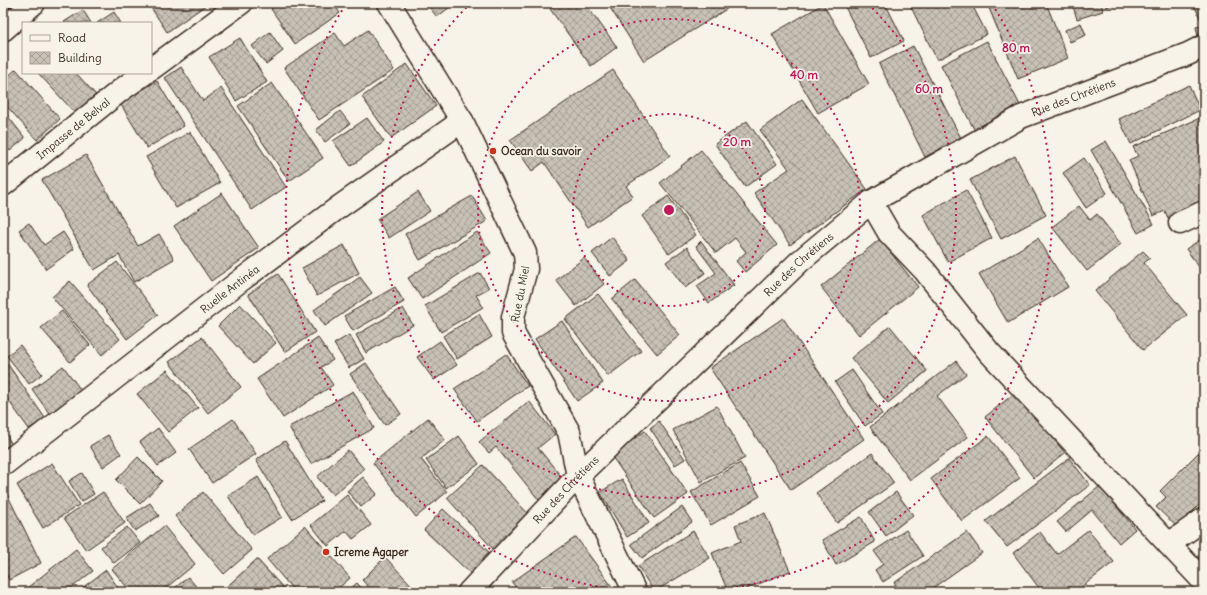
<svg xmlns="http://www.w3.org/2000/svg" width="1207" height="595" viewBox="0 0 1207 595" font-family="Delius,sans-serif">
<style>
.building{fill:url(#building-cross-hatch);stroke:#3b2a1e}
.lines{fill:none;stroke-linecap:round;stroke-linejoin:round}
.minor-casing{stroke:#3b2a1e;stroke-width:25}
.minor{stroke:#f7f3e8;stroke-width:22}
.ring{fill:none;stroke:#c2185b;stroke-width:2;stroke-dasharray:2 4}
.poi-dot{fill:#c8321e;stroke:#f7f3e8;stroke-width:1.5}
.labels{text-anchor:middle;dominant-baseline:central;stroke-width:3.5;stroke-linejoin:round;paint-order:stroke}
.street-label{font-size:11px;fill:#3b2a1e;stroke:#f7f3e8}
.poi-label{font-size:11px;font-weight:bold;fill:#3b2a1e;stroke:#f7f3e8;text-anchor:start}
.centre{fill:#c2185b;stroke:#f7f3e8;stroke-width:2}
.ring-label{font-size:12px;text-anchor:middle;font-weight:bold;fill:#c2185b;stroke:#f7f3e8;stroke-width:3.5;stroke-linejoin:round;paint-order:stroke}
</style>
<defs>
<pattern id="building-cross-hatch" width="8" height="8" patternUnits="userSpaceOnUse"><rect width="8" height="8" fill="#c8c1b6"/><path d="M0 0l8 8M0 8l8-8" fill="none" stroke="#a49d93"/></pattern>
</defs>
<rect width="100%" height="100%" fill="#f7f3e8"/>
<filter id="ink" filterUnits="userSpaceOnUse"><feTurbulence type="fractalNoise" baseFrequency=".025" numOctaves="2"/><feDisplacementMap in="SourceGraphic" scale="8" xChannelSelector="R" yChannelSelector="G"/><feConvolveMatrix kernelMatrix="1 2 1 2 8 2 1 2 1" color-interpolation-filters="sRGB"/></filter>
<g filter="url(#ink)">
<path class="building" d="M3,3H15L3,12Z
M148,3H209L167,32Z
M279,3H333L340,13L295,44L271,9Z
M426,3H455L437,17Z
M559,3H585L617,47L591,66L550,9Z
M607,3H736L644,61Z
M843,3H885L904,41L871,58Z
M909,3H971L987,34L937,60Z
M987,3H1046L1068,58L1018,79Z
M1072,3H1101L1103,11L1077,19Z
M1105,3H1120L1106,7Z
M1193,3H1204V21L1202,22Z
M823,4L869,84L818,113L772,34Z
M83,10L91,23H64V22Z
M114,12L121,23H97Z
M1081,23L1086,35L1070,42L1065,30Z
M1204,25V40L1199,41L1196,27Z
M368,30L394,70L319,120L284,68L335,33L344,46Z
M270,32L283,51L266,64L252,46Z
M240,38L267,82L236,101L209,57Z
M987,41L1022,109L976,133L941,65Z
M913,46L961,138L925,157L879,64Z
M407,64L436,106L391,138L362,97Z
M181,67L203,101L221,88L286,187L252,210L165,78Z
M16,69L60,119L37,140L3,102V81Z
M613,70L670,156L626,186L633,196L588,227L544,162L532,171L510,140Z
M38,73H76L96,95L76,114Z
M157,81L184,126L147,148L120,103Z
M272,83L323,158L289,181L238,106Z
M1189,85L1200,110L1131,144L1119,119Z
M802,99L867,189L790,245L754,193L789,169L760,130Z
M3,110L25,138L10,151L3,142Z
M340,111L350,124L325,142L316,130Z
M367,118L384,142L351,166L333,141Z
M1200,118L1204,126V202L1168,218L1165,211L1153,216L1129,160L1138,156L1133,147Z
M747,121L777,164L745,187L715,144Z
M190,132L220,183L176,208L146,157Z
M1106,141L1154,224L1138,233L1091,150Z
M701,150L777,245L745,272L736,261L746,252L735,238L716,253L660,183Z
M86,155L138,246L159,234L174,259L134,282L119,255L94,270L42,180Z
M1015,156L1046,215L1001,239L970,180Z
M1084,158L1107,193L1086,208L1063,173Z
M966,190L992,238L948,262L923,215Z
M418,192L430,211L389,238L377,219Z
M222,193L259,248L211,281L174,226Z
M472,196L487,221L420,260L405,234Z
M668,196L696,235L669,254L642,216Z
M1079,206L1090,220L1097,214L1121,244L1087,271L1052,227Z
M29,223L44,245L63,232L74,249L46,269L19,230Z
M477,232L491,253L422,299L408,278Z
M612,237L630,261L610,276L592,253Z
M1204,237V274L1186,249Z
M1038,238L1068,287L1008,323L979,274Z
M880,239L918,287L859,335L821,287Z
M701,241L734,285L709,303L697,286L716,273L696,246Z
M344,245L359,273L317,296L302,268Z
M687,247L705,273L685,288L666,262Z
M1143,251L1150,258L1144,263L1187,315L1143,350L1095,291Z
M584,258L604,284L576,306L556,280Z
M117,262L158,315L127,339L87,285Z
M480,273L489,288L476,295L483,307L441,332L425,306Z
M278,274L315,332L285,352L248,294Z
M360,277L372,293L325,326L314,310Z
M635,280L680,335L657,354L612,299Z
M70,281L120,339L102,355L52,297Z
M395,287L404,302L353,331L344,316Z
M598,294L641,351L608,376L565,319Z
M240,304L276,343L253,364L218,326Z
M403,308L413,325L366,353L356,335Z
M62,311L90,345L70,362L41,328Z
M479,314L492,337L457,359L443,336Z
M783,318L864,439L791,490L710,368Z
M562,321L603,383L577,401L535,339Z
M890,326L927,371L888,403L851,358Z
M349,335L364,359L349,368L334,344Z
M202,337L241,387L208,413L169,362Z
M318,338L333,360L321,367L333,385L283,418L257,379Z
M440,341L457,365L434,380L417,357Z
M20,345L42,374L29,384L7,356Z
M506,354L528,386L477,421L454,389Z
M956,361L966,374L937,396L968,437L910,480L870,427Z
M7,363L45,418L29,429L3,393V366Z
M366,363L401,414L385,425L350,374Z
M63,366L83,393L51,416L32,389Z
M167,370L198,408L168,432L137,394Z
M852,370L882,414L865,426L835,382Z
M353,391L374,428L311,464L289,427Z
M1016,392L1065,453L1034,478L985,417Z
M529,401L555,434L538,448L564,480L539,500L496,447L489,453L479,442Z
M717,406L745,458L701,482L673,430Z
M428,418L445,440L421,459L447,492L416,517L373,463Z
M233,419L256,454L212,483L189,449Z
M659,421L685,459L675,465L650,428Z
M158,428L176,453L158,466L140,442Z
M3,429L15,450L3,456Z
M645,431L688,494L654,518L611,455Z
M108,435L121,454L103,467L90,446Z
M459,436L479,464L446,488L426,460Z
M988,436L1020,478L962,521L931,479Z
M285,441L322,501L292,519L256,460Z
M1204,447V500L1177,527L1156,507L1166,497L1160,491Z
M348,450L364,469L333,495L317,477Z
M872,453L894,483L837,523L816,493Z
M138,457L162,481L140,504L116,480Z
M1069,458L1090,485L1007,547L986,521Z
M52,463L79,505L43,528L17,485Z
M740,463L760,496L711,525L691,492Z
M483,465L532,518L495,551L447,498Z
M82,473L94,494L81,502L69,481Z
M258,477L282,517L253,535L228,496Z
M363,477L377,494L361,507L347,491Z
M622,479L649,523L627,537L600,492Z
M1100,486L1135,529L1119,543L1092,510L1066,532L1057,522Z
M5,490L41,563L9,580L3,568V491Z
M103,492L125,523L86,550L64,518Z
M203,492L252,550L224,574L175,516Z
M896,492L913,515L886,536L869,512Z
M347,495L371,525L353,539L346,531L328,546L311,525Z
M150,503L159,516L135,531L126,518Z
M682,507L692,522L642,558L631,544Z
M443,509L491,554L472,575L424,530Z
M765,513L790,571L739,592H728L712,553L741,541L735,525Z
M861,517L875,542L836,565L822,540Z
M164,526L195,564L161,592H131L112,569Z
M305,526L350,578L334,592H306L302,587L297,592H295L267,559Z
M127,527L140,543L114,563L101,547Z
M906,530L923,556L883,582L875,570L883,564L874,551Z
M1088,530L1114,562L1075,592H1042L1013,553L1040,532L1057,554Z
M693,531L710,558L654,592L638,566Z
M967,532L982,553L927,592H900L894,583Z
M576,537L616,592H519L512,582Z
M76,549L93,571L66,592H22Z
M1204,551V567L1196,558Z
M385,557L418,592H373L362,580Z
M257,559L287,592H221Z
M106,570L121,592H85L82,588Z
M188,577L201,592H170Z
M357,583L365,592H346Z"/>
<g class="lines">
<g class="minor-casing">
<g id="minor">
<path d="M389,3L462,121L525,253L526,269L513,317V333L569,432L578,476L635,592"/>
<path d="M3,30L34,3"/>
<path d="M151,69L241,3"/>
<path id="s1" d="M3,185L121,90L145,73"/>
<path d="M871,202L889,233L925,271L989,352L1204,582"/>
<path d="M1180,223L1204,212"/>
<path id="s2" d="M3,465L240,281L339,207L462,121"/>
<path d="M1169,544L1204,519"/>
<path id="s3" d="M469,592L578,476L799,262L871,202L1021,117L1188,54L1204,46"/>
</g>
</g>
<use href="#minor" class="minor"/>
</g>
</g>
<g class="ring">
<circle cx="669" cy="210" r="96"/>
<circle cx="669" cy="210" r="191"/>
<path d="M868 4A287 287 0 1 1 470 4"/>
<path d="M639 592A383 383 0 0 1 346 4M992 4A383 383 0 0 1 699 592"/>
</g>
<g class="poi-dot">
<circle cx="493" cy="151" r="4"/>
<circle cx="326" cy="552" r="4"/>
</g>
<g class="labels">
<g class="street-label">
<text stroke="none"><textPath href="#s3" startOffset="789">Rue des Chrétiens</textPath></text>
<text stroke="none"><textPath href="#s1" startOffset="90">Impasse de Belval</textPath></text>
<text stroke="none"><textPath href="#s3" startOffset="465">Rue des Chrétiens</textPath></text>
<text stroke="none"><textPath href="#s2" startOffset="287">Ruelle Antinéa</textPath></text>
<text transform="translate(520 294) rotate(-79)">Rue du Miel</text>
<text stroke="none"><textPath href="#s3" startOffset="141">Rue des Chrétiens</textPath></text>
</g>
<g class="poi-label">
<text x="501" y="151">Ocean du savoir</text>
<text x="334" y="552">Icreme Agaper</text>
</g>
</g>
<circle cx="669" cy="210" r="6" class="centre"/>
<g class="ring-label">
<text x="1016" y="52">80 m</text>
<text x="804" y="79">40 m</text>
<text x="929" y="93">60 m</text>
<text x="737" y="146">20 m</text>
</g>
<rect width="1207" height="595" fill="none" stroke="#f7f3e8" stroke-width="16"/>
<rect x="8" y="8" width="1191" height="579" fill="none" stroke="#3b2a1e" stroke-width="1.5" filter="url(#ink)"/>
<rect x="22" y="22" width="130" height="52" fill="#f7f3e8" stroke="#aca397"/>
<rect x="30" y="35" width="20" height="6" fill="#f7f3e8" stroke="#aca397"/>
<text x="58" y="42" font-size="12" fill="#3b2a1e">Road</text>
<rect x="30" y="52" width="20" height="12" fill="url(#building-cross-hatch)" stroke="#aca397"/>
<text x="58" y="62" font-size="12" fill="#3b2a1e">Building</text>
</svg>
